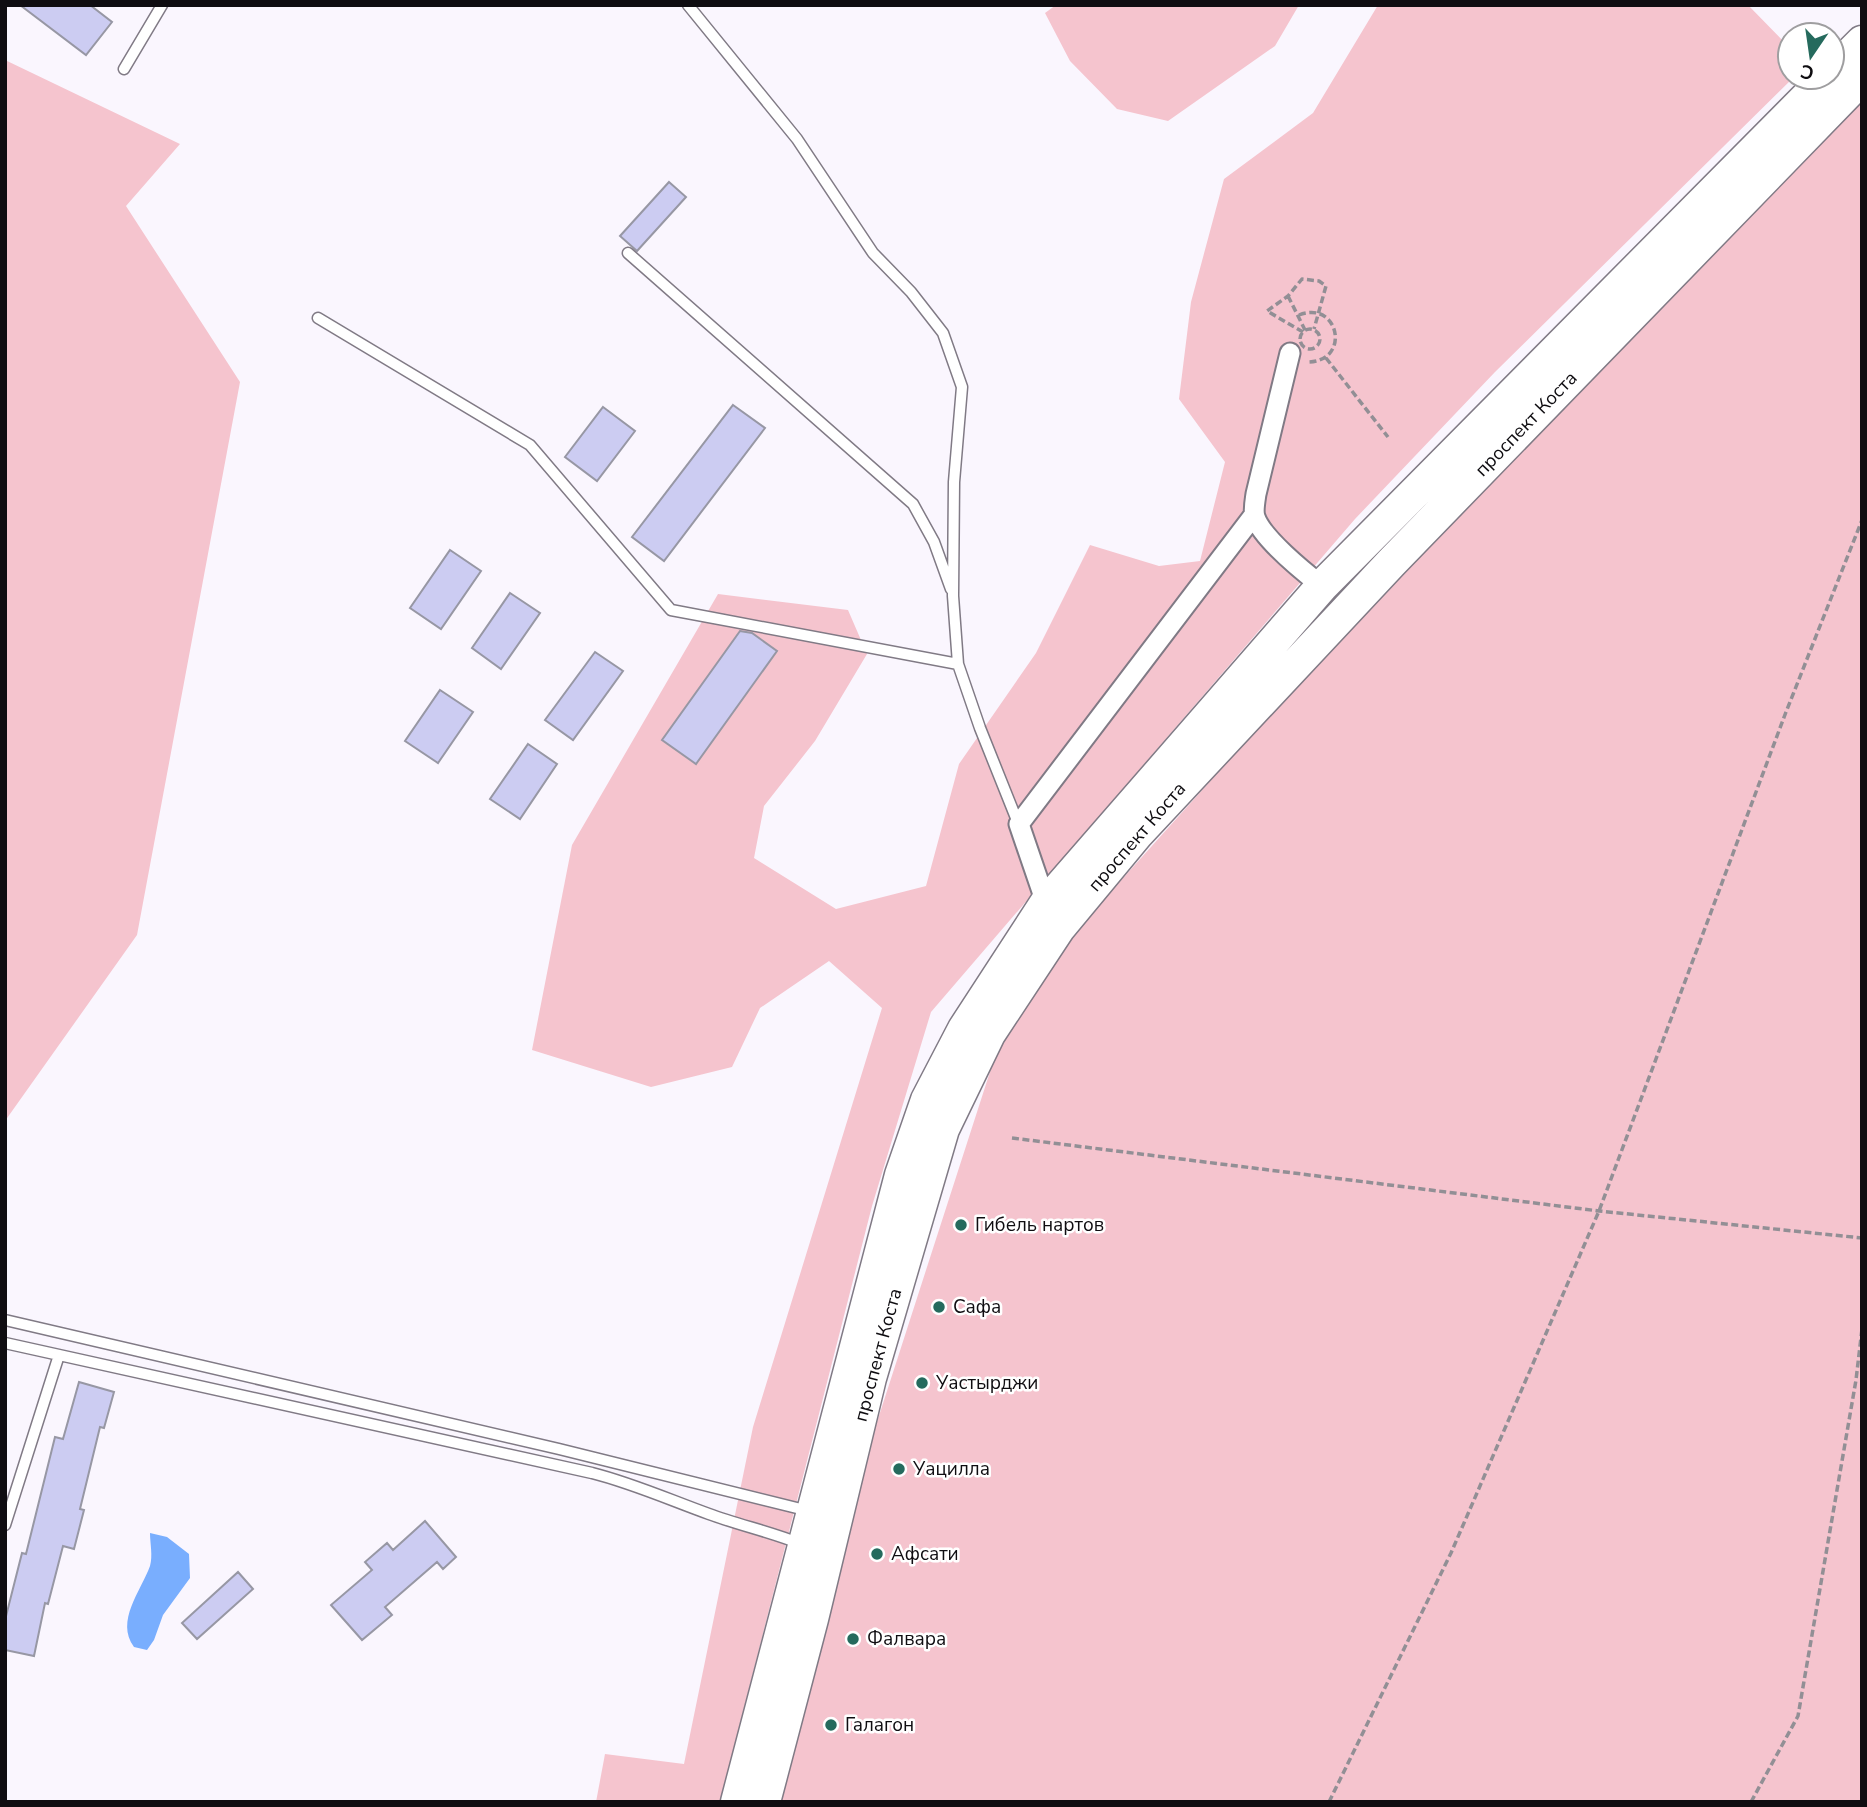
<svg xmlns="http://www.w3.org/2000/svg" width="1867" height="1807" viewBox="0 0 1867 1807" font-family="'Nunito Sans',sans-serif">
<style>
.green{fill:#f5c4ce}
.water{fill:#79aefe}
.building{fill:#ccccf2;stroke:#9797a4;stroke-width:2}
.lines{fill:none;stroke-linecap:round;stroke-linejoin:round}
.lane-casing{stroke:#807a85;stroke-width:13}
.street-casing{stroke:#807a85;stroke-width:23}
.primary-casing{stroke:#807a85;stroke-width:35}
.path{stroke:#928f95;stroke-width:3.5;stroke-dasharray:7 3.5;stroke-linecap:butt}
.lane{stroke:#fff;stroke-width:10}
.street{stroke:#fff;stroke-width:19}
.primary{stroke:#fff;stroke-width:32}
.poi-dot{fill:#256a5d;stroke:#fff;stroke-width:2.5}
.labels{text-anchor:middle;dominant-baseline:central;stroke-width:5;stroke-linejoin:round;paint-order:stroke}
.street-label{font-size:19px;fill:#0f0d11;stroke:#fff}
.poi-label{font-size:19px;fill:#0f0d11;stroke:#fff;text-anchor:start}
</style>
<rect width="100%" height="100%" fill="#faf6fe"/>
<path class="green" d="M1056,5H1299L1275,46L1168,121L1117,109L1070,61L1045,13Z
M1378,5H1748L1790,48V77H1794L1495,372L1355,519L931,1012L872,1206L720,1802H596L605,1754L684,1764L753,1427L882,1008L829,961L760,1008L732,1067L651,1087L532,1050L572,845L718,594L848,610L867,654L815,741L764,806L754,858L836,909L926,886L959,764L1036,653L1090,545L1159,566L1200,561L1225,462L1179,399L1191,302L1224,179L1313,113Z
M5,60L180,144L126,206L240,382L137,935L5,1121Z
M1862,96V1802H772L857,1484L998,1047L1070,937L1383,589Z"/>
<path class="water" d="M150,1533L167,1537L189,1554L190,1578L163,1615L154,1640L147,1650L134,1647C115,1621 141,1591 150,1566C153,1556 150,1543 150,1533Z"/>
<path class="building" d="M20,5H90L112,22L86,55Z
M669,182L686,197L637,251L620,236Z
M733,405L765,428L664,561L632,537Z
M603,407L635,431L597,481L565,457Z
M450,550L481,571L441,629L410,608Z
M510,593L540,613L501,669L472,648Z
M740,631L752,633L777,651L696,764L662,740Z
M595,652L623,671L573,740L545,720Z
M440,690L473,712L438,763L405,741Z
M528,744L557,764L520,819L490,799Z
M79,1382L114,1392L104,1428L100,1427L80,1509L84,1510L74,1549L63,1546L48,1604L45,1603L34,1656L5,1650V1620L22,1553L26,1554L55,1437L63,1439Z
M425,1521L456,1557L443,1569L437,1562L385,1607L392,1615L362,1640L331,1605L372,1570L365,1562L387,1543L393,1550Z
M238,1572L253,1589L197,1639L182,1623Z"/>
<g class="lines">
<g class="lane-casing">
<path id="lane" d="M688,5L797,139L873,253L911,292L943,333L962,387L954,482L953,596L958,664L980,728L1018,823
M124,69L162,5
M628,253L913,504L934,542L951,589
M318,318L530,445L671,610L958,664
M5,1320L559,1449L809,1511
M5,1343L592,1473C632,1483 670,1500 709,1514C739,1525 771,1532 801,1544
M5,1525L59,1355"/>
</g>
<g class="street-casing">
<path id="street" d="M1290,353L1256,494C1255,501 1253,511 1255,517C1262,538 1304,572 1322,586
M1046,903L1019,824L1254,515"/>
</g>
<g class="primary-casing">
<path id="primary" d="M1832,72L1862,42
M737,1802L901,1175L927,1100L964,1029L1046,903L1322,586L1827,77
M764,1802L812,1619L870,1378L943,1129L989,1034L1059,928L1137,834L1391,563L1862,78"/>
</g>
<path class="path" d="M1288,296L1305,330
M1299,315C1339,299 1352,362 1307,362
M1300 339a10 10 0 1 1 20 0a10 10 0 1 1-20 0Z
M1303,332L1267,311L1288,296L1302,279L1319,281L1326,286L1314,329
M1326,358L1388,437
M1012,1138L1599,1211L1862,1238
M1329,1802L1451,1553L1599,1211L1786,712L1862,520
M1751,1802L1798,1716L1856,1380L1862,1329"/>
<use href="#lane" class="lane"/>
<use href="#street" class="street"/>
<use href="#primary" class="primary"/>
</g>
<g class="poi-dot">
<circle cx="961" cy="1225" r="7"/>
<circle cx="939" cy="1307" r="7"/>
<circle cx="922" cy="1383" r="7"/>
<circle cx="899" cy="1469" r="7"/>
<circle cx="877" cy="1554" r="7"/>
<circle cx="853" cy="1639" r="7"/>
<circle cx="831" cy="1725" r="7"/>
</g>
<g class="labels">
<g class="street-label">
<text transform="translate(1526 424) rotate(-46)">проспект Коста</text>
<text transform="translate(1137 837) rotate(-49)">проспект Коста</text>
<text transform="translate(878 1355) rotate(-75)">проспект Коста</text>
</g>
<g class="poi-label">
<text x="975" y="1225">Гибель нартов</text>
<text x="953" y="1307">Сафа</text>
<text x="936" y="1383">Уастырджи</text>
<text x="913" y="1469">Уацилла</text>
<text x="891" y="1554">Афсати</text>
<text x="867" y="1639">Фалвара</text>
<text x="845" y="1725">Галагон</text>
</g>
</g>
<rect width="1867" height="1807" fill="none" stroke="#0f0d11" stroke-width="14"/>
<g transform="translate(1811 56) rotate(193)"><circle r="33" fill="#ffffff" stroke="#9f9ea0" stroke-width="2"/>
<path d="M0-5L12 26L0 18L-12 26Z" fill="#256a5d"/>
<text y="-10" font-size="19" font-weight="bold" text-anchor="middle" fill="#0f0d11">С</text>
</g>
</svg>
